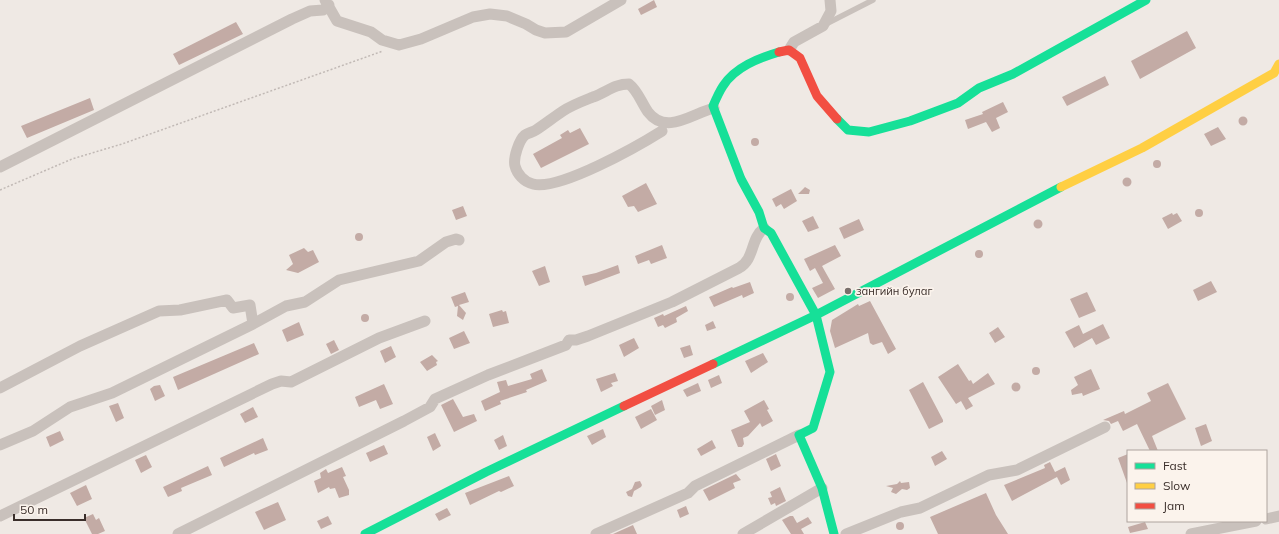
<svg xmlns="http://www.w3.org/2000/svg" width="1279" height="534" viewBox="0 0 1279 534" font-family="Mulish,sans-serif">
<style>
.building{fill:#c3aba5}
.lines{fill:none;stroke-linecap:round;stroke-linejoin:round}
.path{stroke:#c1b9b5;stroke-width:1.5;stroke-dasharray:2 2;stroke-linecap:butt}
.lane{stroke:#c9c1bc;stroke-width:5.5}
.street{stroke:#c9c1bc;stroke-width:11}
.fast{stroke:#16e098;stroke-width:9}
.slow{stroke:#ffcf43;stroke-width:9}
.jam{stroke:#f24e42;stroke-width:9}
.poi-dot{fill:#796f6b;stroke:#fbf3ec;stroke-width:1.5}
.labels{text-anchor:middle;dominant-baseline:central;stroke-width:3.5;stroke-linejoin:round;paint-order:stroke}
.poi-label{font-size:11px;fill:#3a2e2a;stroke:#fbf3ec;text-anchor:start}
</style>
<rect width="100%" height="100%" fill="#efe9e4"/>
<path class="building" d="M654,0L657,7L641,15L638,9Z
M236,22L243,34L179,65L173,54Z
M1187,31L1196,48L1140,79L1131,61Z
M1105,76L1109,85L1067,106L1062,97Z
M90,98L94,110L27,138L21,126Z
M1003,102L1008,112L996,118L1000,128L992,132L986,122L968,129L965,120L983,114L982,112Z
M1238.5 121a4.5 4.5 0 1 1 9 0a4.5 4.5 0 1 1-9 0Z
M1218,127L1226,139L1211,146L1204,134Z
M580,128L589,144L541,168L533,154L562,138L560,135L568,130L570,133Z
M751 142a4 4 0 1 1 8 0a4 4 0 1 1-8 0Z
M1153 164a4 4 0 1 1 8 0a4 4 0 1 1-8 0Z
M1122.5 182a4.5 4.5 0 1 1 9 0a4.5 4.5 0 1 1-9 0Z
M646,183L657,204L638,212L634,206L628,207L622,196Z
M805,187L810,190L809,194H798Z
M791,189L797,201L784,209L781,204L776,207L772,199Z
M463,206L467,216L456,220L452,210Z
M1195 213a4 4 0 1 1 8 0a4 4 0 1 1-8 0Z
M1172,213L1173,215L1177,213L1182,221L1168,229L1162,218Z
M813,216L819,228L808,232L802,221Z
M859,219L864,230L844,239L839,228Z
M1033.5 224a4.5 4.5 0 1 1 9 0a4.5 4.5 0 1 1-9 0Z
M355 237a4 4 0 1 1 8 0a4 4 0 1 1-8 0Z
M662,245L667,258L651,264L649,260L638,264L635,256Z
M835,245L841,256L822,266L835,289L818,298L812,288L823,283L815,268L810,271L804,259Z
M304,248L308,252L313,250L319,262L298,273L286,270L293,264L289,255Z
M975 254a4 4 0 1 1 8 0a4 4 0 1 1-8 0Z
M618,265L620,273L585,286L582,276L596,273Z
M545,266L550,282L539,286L532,271Z
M1211,281L1217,292L1198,301L1193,290Z
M750,282L754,293L743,298L742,295L714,307L709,297L732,287L733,288Z
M465,292L469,302L459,305L466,313L463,320L457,316L458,306L455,307L451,297Z
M1087,292L1096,311L1079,318L1070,299Z
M786 297a4 4 0 1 1 8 0a4 4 0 1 1-8 0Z
M870,301L896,349L888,354L882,342L873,345L870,343L868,333L835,348L830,331L832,320L858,304L859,306Z
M686,306L688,311L676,318L677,322L665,328L663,325L658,327L654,318L663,314L664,316Z
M502,310L503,312L506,311L509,323L493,327L489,314Z
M361 318a4 4 0 1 1 8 0a4 4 0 1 1-8 0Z
M713,321L716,328L707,331L705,325Z
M299,322L304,335L287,342L282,330Z
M1103,324L1110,338L1096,345L1092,338L1074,348L1065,332L1079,325L1083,334Z
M998,327L1005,337L995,343L989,333Z
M464,331L470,343L454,349L449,338Z
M634,338L639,348L624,357L619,345Z
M334,340L339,350L331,354L326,344Z
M254,343L259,354L178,390L173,377Z
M690,345L693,355L684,358L680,348Z
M391,346L396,357L385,363L380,351Z
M763,353L768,362L751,373L745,361Z
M432,355L438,361L436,362L437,365L427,371L420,362Z
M958,364L969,381L971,380L973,384L988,373L995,384L968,398L973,406L966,410L961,401L956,404L938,377Z
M1032 371a4 4 0 1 1 8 0a4 4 0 1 1-8 0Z
M542,369L547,381L526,390L527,392L500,401L501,404L485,411L481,401L500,392L497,382L506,380L508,386L532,379L530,374Z
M1091,369L1100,389L1083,396L1082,393L1072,395L1071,390L1078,385L1074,377Z
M615,373L618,381L611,383L613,386L601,392L596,379Z
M719,375L722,383L711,388L708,380Z
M923,382L943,420V422L929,429L909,390Z
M1011.5 387a4.5 4.5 0 1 1 9 0a4.5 4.5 0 1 1-9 0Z
M698,383L701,391L687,397L683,390Z
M1168,383L1186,419L1152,436L1158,451H1150L1137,424L1123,431L1118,421L1111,424L1109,421L1103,420L1124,411L1125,414L1151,401L1147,393Z
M384,384L393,404L380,409L376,400L359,407L355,397Z
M160,385L165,396L155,401L150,389L154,386Z
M453,399L463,417L474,414L477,421L454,432L441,405Z
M662,400L665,410L655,415L651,406Z
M764,400L769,409L767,410L773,421L762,427L760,423L748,436L743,438L744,444L742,447H738L731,430L750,422L744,411Z
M118,403L124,418L116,422L109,406Z
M253,407L258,417L245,423L240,414Z
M651,409L657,420L641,429L635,417Z
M1206,424L1212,441L1201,446L1195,428Z
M603,429L606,437L592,445L587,436Z
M60,431L64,440L50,447L46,437Z
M435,433L441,446L433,451L427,437Z
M503,435L507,446L499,450L494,440Z
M263,438L268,450L255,455L254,453L224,467L220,458Z
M712,440L716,448L701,456L697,449Z
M384,445L388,454L370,462L366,453Z
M942,451L947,459L935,466L931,457Z
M776,454L781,466L771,471L766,459Z
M1128,454V483H1127L1118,458Z
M146,455L152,467L141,473L135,460Z
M1050,462L1055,472L1065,467L1070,480L1061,485L1057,477L1012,501L1004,485L1045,468L1044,465Z
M208,466L212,475L181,488L182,491L168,497L163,487Z
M342,467L346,476L343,477L349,490V495L339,498L335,488L330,489L329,487L318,493L314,481L321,478L320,473L326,469L328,473Z
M736,474L741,480L733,483L735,488L709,501L703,490Z
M509,476L514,486L501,492L499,491L470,505L465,493Z
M640,481L642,485L641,487L634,491L632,497L628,496L626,492L632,489L635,482Z
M900,481L901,483L909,482L910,488L907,490L902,489L896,494L891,492L893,488L886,486L897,484Z
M86,485L92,499L77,506L70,493Z
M780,487L786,501L776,506L775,503L771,505L768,498L772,497L770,492Z
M986,493L996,515L1008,534H938L930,517Z
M278,502L286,520L264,530L255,512Z
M686,506L689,514L680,518L677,510Z
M447,508L451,515L439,521L435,514Z
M93,514L96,520L99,518L105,531L98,534H92L84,518Z
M328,516L332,524L321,529L317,521Z
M790,516H793L797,523L808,517L812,523L801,529L804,534H791L782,520Z
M896 526a4 4 0 1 1 8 0a4 4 0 1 1-8 0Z
M1145,522L1148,529L1130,533L1128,527Z
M633,525L637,534H613Z"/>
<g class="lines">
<path class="path" d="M0,190L72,159L122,144L383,51"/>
<path class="lane" d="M826,24L873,0"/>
<path class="street" d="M325,0L337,21L371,32L382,40L399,45L421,39L473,17L490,14L507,16L526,24L536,30L545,33L566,32L621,0
M789,50L794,42L823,26L831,11L830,0
M662,131C638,146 559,191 533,184C524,182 517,174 515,166C513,158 519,140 525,135C528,133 533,132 536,130C545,124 554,117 563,111C572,105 583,101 593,97C607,92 614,84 629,84C638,91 641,102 648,112C666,136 693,113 714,108
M0,167L292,19L310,11L323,10L329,5
M0,388L80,346L159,311L180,310L227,300L233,308L250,305L253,324L286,306L305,302L339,280L419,261L446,242L456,239L459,240
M0,445L33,431L70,407L112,393L253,324
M0,516L272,384L281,381L291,382L379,338L425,321
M1266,519L1279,516
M178,534L404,421L430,407L435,399L488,375L566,345L569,340H576L588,336L672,302L739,268C755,259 750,239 764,228
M596,534L688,493L695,486L799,435
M743,534L822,488
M846,534L901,512L920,508L989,475L1017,470L1105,427
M1191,534L1256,521"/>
<path class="fast" d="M837,119L848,130L869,132L910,121L958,103L979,88L1013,74L1146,0
M713,364L816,315L771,233L764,228L759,212L741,179L713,106C716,99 719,92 723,86C735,67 759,58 779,52
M365,534L486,472L624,406
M834,534L822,488L799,435L813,428L830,372L816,315L1061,187"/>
<path class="slow" d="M1061,187L1142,148L1274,73L1279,64"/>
<path class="jam" d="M779,52L789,50L800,58L817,96L837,119
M624,406L713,364"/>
</g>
<circle class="poi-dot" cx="848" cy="291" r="4"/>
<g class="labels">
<g class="poi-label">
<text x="856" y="291">зангийн булаг</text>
</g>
</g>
<rect x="1127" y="450" width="140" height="72" fill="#fbf3ec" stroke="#aea49e"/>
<rect x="1135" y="463" width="20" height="6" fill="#16e098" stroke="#aea49e"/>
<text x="1163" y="470" font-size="12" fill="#3a2e2a">Fast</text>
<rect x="1135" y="483" width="20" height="6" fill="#ffcf43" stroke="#aea49e"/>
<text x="1163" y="490" font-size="12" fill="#3a2e2a">Slow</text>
<rect x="1135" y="503" width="20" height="6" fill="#f24e42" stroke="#aea49e"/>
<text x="1163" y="510" font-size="12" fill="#3a2e2a">Jam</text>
<path d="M14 514v6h71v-6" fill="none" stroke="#3a2e2a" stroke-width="2"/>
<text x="20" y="514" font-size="12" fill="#3a2e2a" stroke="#fbf3ec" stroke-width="3" paint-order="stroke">50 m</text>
</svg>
